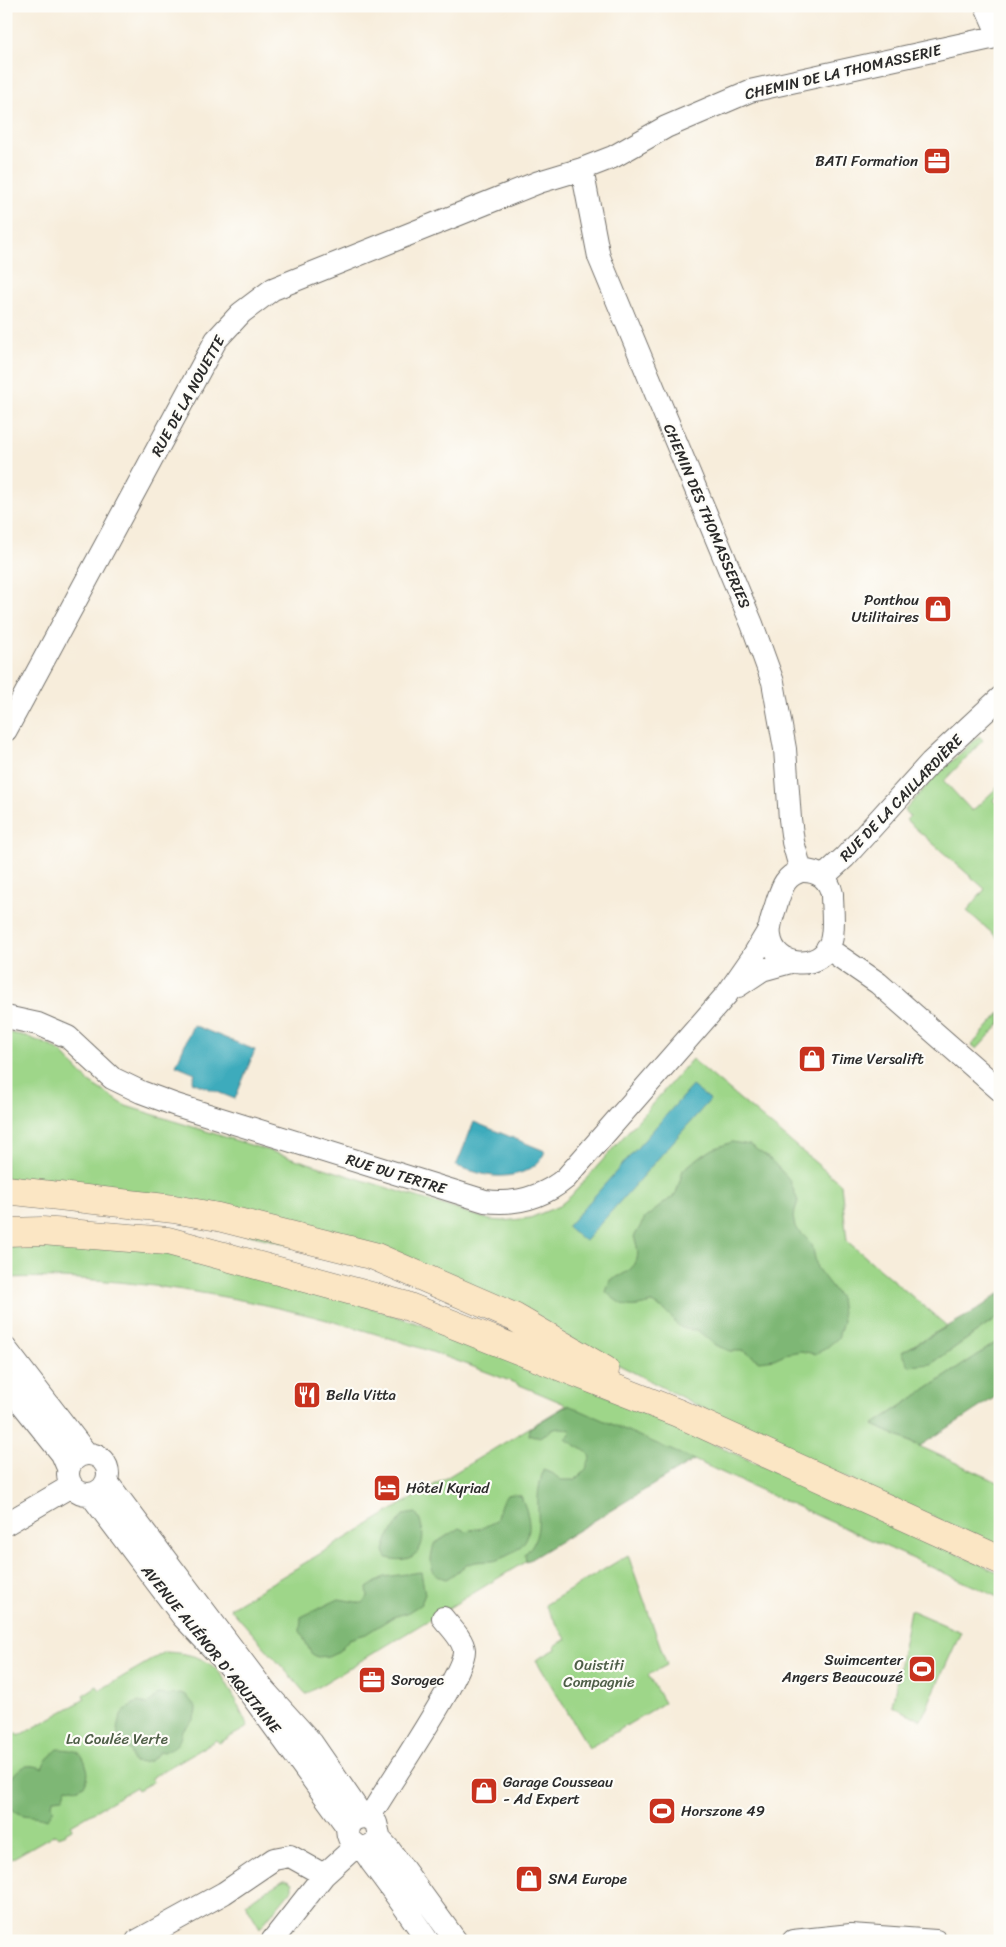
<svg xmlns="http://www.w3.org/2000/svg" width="1006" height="1947" viewBox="0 0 1006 1947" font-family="Sriracha,sans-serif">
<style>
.green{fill:#9ed689;stroke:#64805a}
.forest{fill:#7eb775;stroke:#547150}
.water{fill:#3dabbc;stroke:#346b74}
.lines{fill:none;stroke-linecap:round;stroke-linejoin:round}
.minor-casing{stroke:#726f69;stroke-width:24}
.secondary-casing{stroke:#726f69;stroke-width:29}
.minor{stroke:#fff;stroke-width:22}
.secondary{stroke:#fbe6c4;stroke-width:28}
.labels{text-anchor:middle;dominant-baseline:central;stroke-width:4.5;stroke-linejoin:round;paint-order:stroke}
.street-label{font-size:15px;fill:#2b2b2b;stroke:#fdfcf7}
.poi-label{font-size:15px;fill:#2b2b2b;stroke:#fdfcf7;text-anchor:start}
.park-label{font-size:15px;fill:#4e5e47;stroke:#fdfcf7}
</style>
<rect width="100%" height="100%" fill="#fdfcf7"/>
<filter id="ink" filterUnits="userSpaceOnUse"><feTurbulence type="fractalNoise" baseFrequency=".02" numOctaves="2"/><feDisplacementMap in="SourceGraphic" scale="10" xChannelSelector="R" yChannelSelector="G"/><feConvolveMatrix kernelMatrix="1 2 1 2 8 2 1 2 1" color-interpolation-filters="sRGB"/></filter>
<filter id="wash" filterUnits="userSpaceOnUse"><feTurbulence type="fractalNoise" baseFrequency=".0096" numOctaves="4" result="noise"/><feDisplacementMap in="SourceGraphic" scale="20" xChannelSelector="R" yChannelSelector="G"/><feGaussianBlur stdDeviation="1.12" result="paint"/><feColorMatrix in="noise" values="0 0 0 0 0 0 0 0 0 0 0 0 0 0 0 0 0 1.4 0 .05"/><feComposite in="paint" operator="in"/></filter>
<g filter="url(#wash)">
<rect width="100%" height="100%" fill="#f7eddb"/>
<path class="green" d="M979,736L983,740L944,781L972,811L1000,785V794L993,800L1000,808V940L967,911L985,889L906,820L910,816L905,810L933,779Z
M1000,1013V1024L977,1049L972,1045Z
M6,1032L26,1036L53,1047L62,1053L89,1082L126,1106L490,1220L503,1221L530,1218L559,1206L571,1196L692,1059L841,1184L847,1241L947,1326L902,1352L931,1364L1000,1316V1340L873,1425L1000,1483V1547L782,1449L497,1302L450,1282L6,1178Z
M48,1236L106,1242L259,1269L538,1365L1000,1573V1598L694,1460L306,1694L230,1608L567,1405C435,1347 297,1304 154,1286C105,1280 55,1276 6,1278V1247L19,1245L47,1246Z
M628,1555L667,1665L648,1675L664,1703L589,1748L536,1660L556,1649L555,1646L566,1639L545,1605Z
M910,1610L961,1632L921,1720L892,1706Z
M165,1652C223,1654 225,1681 248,1727L219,1743L216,1740L151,1778L153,1782L138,1790L136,1787L71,1825L72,1829L58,1837L55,1834L6,1862V1739L17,1733L19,1736L85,1699L83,1695L97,1686L100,1690Z
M284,1880H287L292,1883V1889L260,1928L245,1903Z"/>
<path class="forest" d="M732,1142L750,1145L770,1159L789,1179L798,1201L793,1217L795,1227L812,1244L817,1268L840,1298L843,1321L838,1338L825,1349L815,1354L801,1351L785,1354L774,1359L760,1361L744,1351H730L715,1345L697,1330C674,1331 677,1320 663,1309C659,1307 655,1305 652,1303C628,1309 624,1308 606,1292L610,1280C633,1271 644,1262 634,1237L645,1218L676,1194L683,1170L694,1161L713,1149Z
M1000,1293V1316L931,1364L909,1366L902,1352L977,1310Z
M1000,1340V1394L920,1446L873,1425Z
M568,1405L694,1460L526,1562L525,1554C543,1536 537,1520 538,1498C538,1489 541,1479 543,1470L552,1473L561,1480H575L586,1469L591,1457C587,1450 573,1445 566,1439L572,1431C549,1420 546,1444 529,1435L530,1428Z
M513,1494L521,1496C534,1526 534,1545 500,1559C491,1563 481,1560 472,1563C464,1565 454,1575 446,1579C427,1575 430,1559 434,1544L459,1528L465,1531L482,1528L496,1521L501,1504L507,1495Z
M416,1513C431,1538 421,1567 387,1558L384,1551L388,1538L403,1515Z
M421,1572L425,1594L421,1604L407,1613L393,1617L366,1634L349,1639L339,1651L328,1656L317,1657L311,1653L300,1631L301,1617L339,1599L362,1603L368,1597L367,1588L384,1577Z
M158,1694C167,1696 175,1694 185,1694L196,1707C196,1720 191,1723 182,1730C179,1745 178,1745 164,1752L160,1751C153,1761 146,1764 133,1762L130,1750C108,1738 117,1708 139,1702L147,1705Z
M58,1749C73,1750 82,1749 86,1765C89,1773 88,1777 85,1784L77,1789L67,1787L63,1798L53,1799L52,1805L54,1809L47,1819C35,1814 16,1819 10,1805C8,1800 8,1794 6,1788C15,1771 22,1761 42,1768L46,1760Z"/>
<path class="water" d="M193,1025L255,1050L235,1099L192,1082L195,1073L176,1065Z
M692,1086L710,1100L585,1241L567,1227Z
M474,1122L545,1151C538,1173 507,1179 487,1175C477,1173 466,1169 456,1166Z"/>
</g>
<g filter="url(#ink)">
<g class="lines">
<g class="minor-casing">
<path id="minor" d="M986,6L1000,38
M582,169L599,257L752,624L773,682L785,749L790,819L793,842L801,871
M6,730L216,340L241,313L273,289L539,182L582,169L613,157L666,127L750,91L1000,36
M801,871C818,870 829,879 832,894C832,909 835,927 831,941C822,972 774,969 770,936C768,925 774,913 777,902C782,887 785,876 801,871Z
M823,877L845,857L931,762L1000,698
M827,948L878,983L1000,1090
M738,986L762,970L791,962
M6,1017L38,1024L68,1037L112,1078L141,1092L176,1105L485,1201C516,1205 542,1198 566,1178L727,994L752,958L770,928
M6,1349L86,1453
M6,1384L62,1454L68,1468
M68 1474a20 20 0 1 1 40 0a20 20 0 1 1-40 0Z
M107,1482L264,1690L312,1743L363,1817
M90,1494L183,1617L232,1669L348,1828
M6,1524L71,1486
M369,1818C385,1789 466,1673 464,1650C463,1639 450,1627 443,1618
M378,1837L389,1849L456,1941
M360,1847C369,1848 376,1844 379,1835L376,1823C364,1810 341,1821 349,1838C352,1844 357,1845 360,1848C365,1852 369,1858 372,1863C392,1889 410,1915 428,1941
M137,1941L224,1893L274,1859L290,1856L324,1875
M272,1941L324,1875L356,1846
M793,1941L851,1935L936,1941"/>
</g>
<g class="secondary-casing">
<path id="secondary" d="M6,1190L174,1209L218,1217L374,1256L514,1317L605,1370
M6,1232L42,1231L168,1241L404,1305L678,1413L1000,1560"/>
</g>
<use href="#minor" class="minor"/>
<use href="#secondary" class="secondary"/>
</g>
</g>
<defs>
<g id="office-square" transform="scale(1.4375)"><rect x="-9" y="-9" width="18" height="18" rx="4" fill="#c8321e" stroke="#fdfcf7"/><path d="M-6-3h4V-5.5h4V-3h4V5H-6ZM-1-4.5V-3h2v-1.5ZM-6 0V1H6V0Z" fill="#fff"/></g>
<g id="shop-square" transform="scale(1.4375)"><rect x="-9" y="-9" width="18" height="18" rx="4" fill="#c8321e" stroke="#fdfcf7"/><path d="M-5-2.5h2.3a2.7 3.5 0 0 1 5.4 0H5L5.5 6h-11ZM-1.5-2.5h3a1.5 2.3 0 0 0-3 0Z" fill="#fff"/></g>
<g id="restaurant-square" transform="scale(1.4375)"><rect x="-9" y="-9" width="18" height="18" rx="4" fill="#c8321e" stroke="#fdfcf7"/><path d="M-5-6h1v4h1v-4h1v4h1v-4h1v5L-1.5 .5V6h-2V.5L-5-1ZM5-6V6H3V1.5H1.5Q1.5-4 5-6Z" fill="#fff"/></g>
<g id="hotel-square" transform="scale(1.4375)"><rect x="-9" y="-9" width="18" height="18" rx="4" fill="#c8321e" stroke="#fdfcf7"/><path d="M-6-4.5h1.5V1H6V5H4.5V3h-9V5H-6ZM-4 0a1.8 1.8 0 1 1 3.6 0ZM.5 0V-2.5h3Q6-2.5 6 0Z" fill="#fff"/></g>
<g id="stadium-square" transform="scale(1.4375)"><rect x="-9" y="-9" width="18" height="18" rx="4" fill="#c8321e" stroke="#fdfcf7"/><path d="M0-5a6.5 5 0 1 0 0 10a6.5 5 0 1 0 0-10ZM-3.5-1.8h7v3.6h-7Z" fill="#fff"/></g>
</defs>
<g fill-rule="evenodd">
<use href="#office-square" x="937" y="161"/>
<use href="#shop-square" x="938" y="609"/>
<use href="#shop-square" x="812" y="1059"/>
<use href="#restaurant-square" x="307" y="1395"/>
<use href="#hotel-square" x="387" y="1488"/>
<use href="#stadium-square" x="922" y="1669"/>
<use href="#office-square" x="372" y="1680"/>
<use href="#shop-square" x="484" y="1791"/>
<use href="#stadium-square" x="662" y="1811"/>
<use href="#shop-square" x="529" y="1879"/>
</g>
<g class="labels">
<g class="street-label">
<text transform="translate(843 72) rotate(-13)">CHEMIN DE LA THOMASSERIE</text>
<text transform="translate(188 396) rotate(-61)">RUE DE LA NOUETTE</text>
<text transform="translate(707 516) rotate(67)">CHEMIN DES THOMASSERIES</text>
<text transform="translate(901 798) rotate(-46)">RUE DE LA CAILLARDIÈRE</text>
<text transform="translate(396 1174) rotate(17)">RUE DU TERTRE</text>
<text transform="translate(211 1649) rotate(51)">AVENUE ALIÉNOR D'AQUITAINE</text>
</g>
<g class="poi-label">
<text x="918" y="161" text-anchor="end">BATI Formation</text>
<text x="919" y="600" text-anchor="end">Ponthou<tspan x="919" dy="17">Utilitaires</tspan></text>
<text x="831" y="1059">Time Versalift</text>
<text x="326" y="1395">Bella Vitta</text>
<text x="406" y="1488">Hôtel Kyriad</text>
<text x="903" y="1660" text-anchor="end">Swimcenter<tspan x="903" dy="17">Angers Beaucouzé</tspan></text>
<text x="391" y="1680">Sorogec</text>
<text x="503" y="1782">Garage Cousseau<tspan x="503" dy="17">- Ad Expert</tspan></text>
<text x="681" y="1811">Horszone 49</text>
<text x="548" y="1879">SNA Europe</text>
</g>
<g class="park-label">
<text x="599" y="1665">Ouistiti<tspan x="599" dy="17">Compagnie</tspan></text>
<text x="117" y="1739">La Coulée Verte</text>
</g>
</g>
<rect width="1006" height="1947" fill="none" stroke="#fdfcf7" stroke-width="25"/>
</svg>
